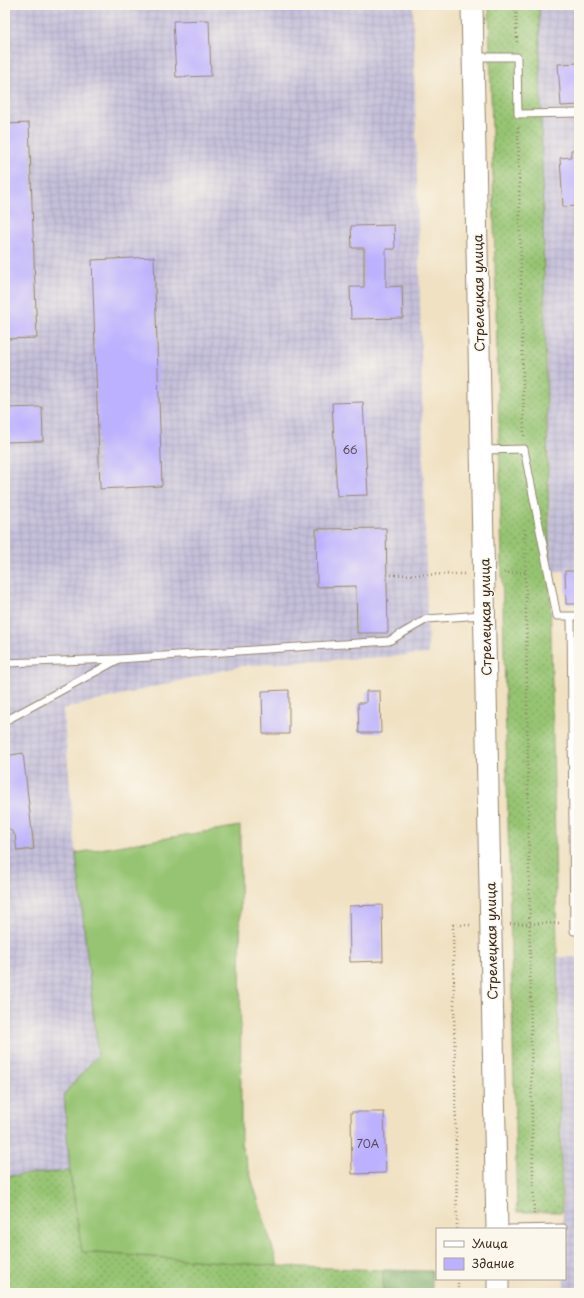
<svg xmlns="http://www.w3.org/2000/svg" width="584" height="1298" viewBox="0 0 584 1298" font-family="'Playpen Sans',sans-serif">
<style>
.industrial{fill:url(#industrial-grid)}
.grass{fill:url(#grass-dots);stroke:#687748}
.forest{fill:url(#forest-crowns);stroke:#5a6a41}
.garden{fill:#96c472;stroke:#687748}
.building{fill:#bcb1fe}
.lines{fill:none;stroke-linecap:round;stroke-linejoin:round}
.lane-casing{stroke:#968670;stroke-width:9}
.secondary-casing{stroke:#968670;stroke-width:23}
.path{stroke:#968670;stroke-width:2.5;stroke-dasharray:1 3;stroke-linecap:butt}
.lane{stroke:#fff;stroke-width:7}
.secondary{stroke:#fff;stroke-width:21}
.labels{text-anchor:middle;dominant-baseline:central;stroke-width:3;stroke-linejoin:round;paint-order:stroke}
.number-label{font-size:11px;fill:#5b4c56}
.street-label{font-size:13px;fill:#3b2a1e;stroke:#fbf7ec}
</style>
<defs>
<pattern id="industrial-grid" width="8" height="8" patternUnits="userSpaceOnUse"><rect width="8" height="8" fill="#c5c0da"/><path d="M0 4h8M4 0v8" fill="none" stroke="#aaa5bb"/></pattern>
<pattern id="grass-dots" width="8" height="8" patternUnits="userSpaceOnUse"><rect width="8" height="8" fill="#96c472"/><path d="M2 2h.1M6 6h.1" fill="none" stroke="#7c9f5d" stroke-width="1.8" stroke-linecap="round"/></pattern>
<pattern id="forest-crowns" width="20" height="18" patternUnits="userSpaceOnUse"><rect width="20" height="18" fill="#78aa64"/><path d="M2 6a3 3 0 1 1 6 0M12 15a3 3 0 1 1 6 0" fill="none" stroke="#648b52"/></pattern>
</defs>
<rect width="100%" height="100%" fill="#fbf7ec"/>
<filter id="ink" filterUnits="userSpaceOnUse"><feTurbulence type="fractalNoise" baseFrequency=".025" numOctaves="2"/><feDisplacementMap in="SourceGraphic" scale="8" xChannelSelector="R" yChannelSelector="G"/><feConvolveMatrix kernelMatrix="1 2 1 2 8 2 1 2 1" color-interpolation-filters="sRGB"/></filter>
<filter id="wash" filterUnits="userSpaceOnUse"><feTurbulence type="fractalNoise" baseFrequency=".012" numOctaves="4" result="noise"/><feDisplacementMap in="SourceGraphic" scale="16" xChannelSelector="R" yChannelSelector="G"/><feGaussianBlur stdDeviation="0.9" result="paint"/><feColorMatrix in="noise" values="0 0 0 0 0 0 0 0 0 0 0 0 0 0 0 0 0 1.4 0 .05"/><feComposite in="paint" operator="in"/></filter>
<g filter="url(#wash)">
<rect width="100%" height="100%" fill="#f0e1c2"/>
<path class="industrial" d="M5,5H413L428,654L241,666L63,709L76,853L98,1055L64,1094L70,1171L5,1176Z
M539,5H579V571H551Z
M558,957H579V1293H564L565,1229H563Z"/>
<path class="grass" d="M489,5H539L562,1212H517Z
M70,1171L82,1252L278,1266L383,1270V1293H5V1176Z"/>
<path class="forest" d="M383,1270L432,1271V1293H383Z"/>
<path class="garden" d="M240,826L241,1144L278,1266L82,1252L70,1171L64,1094L98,1055L76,853Z"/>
<g id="blocks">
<path class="building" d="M209,20L211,76L176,77L173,21Z
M579,63V105L561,106L558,64Z
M29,123L37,338L5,339V124Z
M579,149V206L563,207L560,158L571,157V150Z
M394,225L395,249H386V287L402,286L403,318L351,319L350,287H364V248H352L351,226Z
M154,257L162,486L100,489L92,260Z
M363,402L368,495L337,496L332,403Z
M42,407L43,441L5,442V408Z
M386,528L388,633H357L356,586L317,587L316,529Z
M565,571H579V604H566Z
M289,690V734H263L262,691Z
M366,691H380L381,733H359L358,703H366Z
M23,753L34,849L17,851L15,835L5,824V756Z
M382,905L383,961L350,962L349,906Z
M351,1112H384L386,1173L352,1174Z"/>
</g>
</g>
<g filter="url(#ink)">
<use href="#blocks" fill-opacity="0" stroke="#968670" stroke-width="1"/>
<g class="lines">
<g class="lane-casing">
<path id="lane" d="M475,57H517L518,114L579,113
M483,450L524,449L557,616H579
M571,616L574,931H579
M5,663L117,659
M5,721L119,659L389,641L427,619L482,615
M510,1229L563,1228"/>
</g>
<g class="secondary-casing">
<path id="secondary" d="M472,5L497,1229
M498,1279V1293"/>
</g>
<path class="path" d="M516,5L517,45
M518,127L524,436
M525,529L532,1124L534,1216
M504,573L525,572
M387,575L465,574
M510,924L561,923
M457,1229L453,925H471
M458,1279V1293"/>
<use href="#lane" class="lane"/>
<use href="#secondary" class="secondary"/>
</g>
</g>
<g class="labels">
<g class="number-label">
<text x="350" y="449">66</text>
<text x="368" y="1143">70А</text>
</g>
<g class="street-label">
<text transform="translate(478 293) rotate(-91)">Стрелецкая улица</text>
<text transform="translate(485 617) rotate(-91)">Стрелецкая улица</text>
<text transform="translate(491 941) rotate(-91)">Стрелецкая улица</text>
</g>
</g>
<rect width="584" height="1298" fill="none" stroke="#fbf7ec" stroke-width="20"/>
<rect x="436" y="1228" width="130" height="52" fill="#fbf7ec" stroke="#aea59a"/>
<rect x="444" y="1241" width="20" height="6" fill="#ffffff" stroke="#aea59a"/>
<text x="472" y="1248" font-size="12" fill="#3b2a1e">Улица</text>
<rect x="444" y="1258" width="20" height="12" fill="#bcb1fe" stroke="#aea59a"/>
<text x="472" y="1268" font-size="12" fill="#3b2a1e">Здание</text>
</svg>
